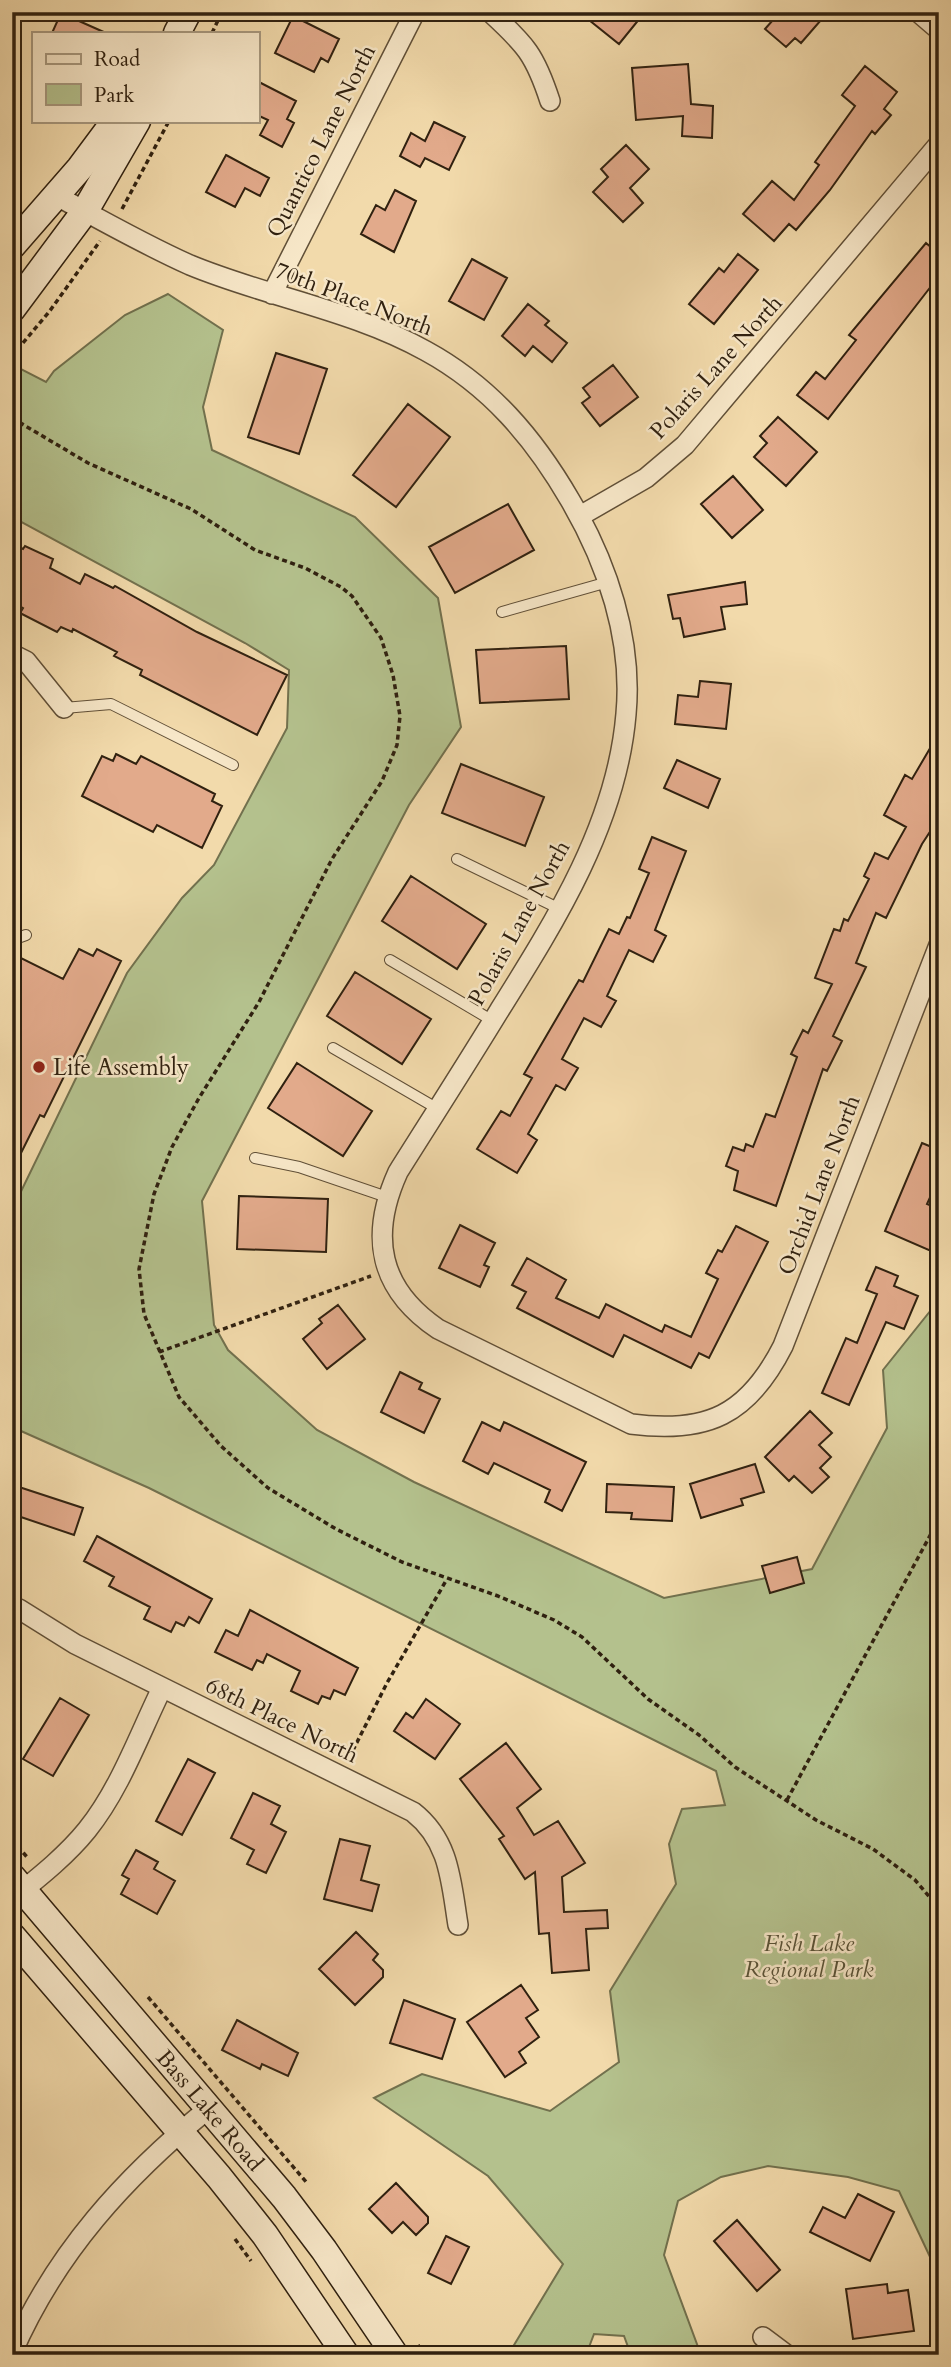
<svg xmlns="http://www.w3.org/2000/svg" width="951" height="2367" viewBox="0 0 951 2367" font-family="Cardo,serif">
<style>
.green{fill:#b4c18d;stroke:#72714e;stroke-width:2}
.building{fill:#e2aa8b;stroke:#302110;stroke-width:2}
.lines{fill:none;stroke-linecap:round;stroke-linejoin:round}
.lane-casing{stroke:#604f37;stroke-width:12}
.street-casing{stroke:#604f37;stroke-width:22}
.secondary-casing{stroke:#302110;stroke-width:29}
.path{stroke:#302110;stroke-width:3.5;stroke-dasharray:5 3.5;stroke-linecap:butt}
.lane{stroke:#f7e7c8;stroke-width:10}
.street{stroke:#f7e7c8;stroke-width:19}
.secondary{stroke:#f7e7c8;stroke-width:26}
.poi-dot{fill:#8f2418;stroke:#f7e7c8;stroke-width:2.5}
.labels{text-anchor:middle;dominant-baseline:central;stroke-width:5;stroke-linejoin:round;paint-order:stroke}
.street-label{font-size:23px;fill:#302110;stroke:#f7e7c8}
.poi-label{font-size:23px;fill:#302110;stroke:#f7e7c8;text-anchor:start}
.park-label{font-size:23px;font-style:italic;fill:#585136;stroke:#f7e7c8}
</style>
<rect width="100%" height="100%" fill="#f2daab"/>
<filter id="stains"><feTurbulence type="fractalNoise" baseFrequency=".00286" numOctaves="4"/><feColorMatrix values="0 0 0 0 .2 0 0 0 0 .09 0 0 0 0 .02 0 0 0 .5 -.17"/></filter>
<radialGradient id="worn" r=".72"><stop offset=".6" stop-color="#630" stop-opacity="0"/><stop offset="1" stop-color="#630" stop-opacity=".3"/></radialGradient>
<path class="green" d="M168,294L223,330L203,407L212,450L355,517L438,598L461,727L409,805L202,1201L214,1325L228,1350L317,1430L414,1482L664,1598L812,1569L887,1428L883,1370L939,1300V2276L899,2191L848,2177L768,2166L721,2177L678,2201L664,2255L701,2355H631L624,2336L594,2334L586,2355H508L563,2264L488,2176L374,2098L422,2074L550,2111L619,2062L610,1991L676,1884L669,1844L682,1809L725,1805L716,1771L149,1488L12,1427V1210L127,973L182,898L214,865L287,728L289,670L245,643L12,517V387L21,369L46,382L54,371L125,315Z"/>
<path class="building" d="M579,12H645L619,44Z
M780,12H828L801,43L795,38L786,47L765,29Z
M61,13L106,33H52Z
M293,16L339,39L328,62L321,58L314,72L275,53Z
M688,64L691,104L713,106L712,138L682,136L683,116L636,120L632,68Z
M865,66L897,92L884,109L891,115L875,134L872,131L830,190L796,230L789,224L774,241L743,214L772,181L794,200L819,165L815,162L855,106L842,95Z
M257,81L296,101L287,119L294,123L282,147L260,135L268,120L257,115Z
M434,122L465,137L449,170L425,158L420,167L400,156L411,133L425,141Z
M626,145L649,169L630,188L643,203L623,222L593,192L608,177L601,169Z
M226,155L269,178L260,196L245,188L235,207L206,192Z
M395,190L416,201L394,252L361,234L376,205L385,210Z
M926,243L939,254V276L828,419L797,395L816,372L825,379L856,340L849,335Z
M738,254L758,270L714,324L689,304L719,268L724,272Z
M472,259L507,278L484,320L449,301Z
M528,304L549,321L545,325L567,343L552,362L533,346L525,356L502,336Z
M276,353L327,369L299,454L248,437Z
M613,365L638,397L600,426L582,403L590,397L583,388Z
M408,404L450,437L396,507L353,475Z
M778,417L817,452L786,486L754,457L767,443L760,436Z
M733,476L763,510L732,538L701,504Z
M508,504L534,550L455,593L429,547Z
M12,544L23,549L25,546L53,559L50,568L80,584L85,574L113,588L115,586L197,632L287,675L257,735L140,675L142,670L114,656L117,652L73,629L72,632L61,627L57,632L20,613L23,608L14,603L12,597Z
M745,582L747,604L721,607L725,629L684,637L680,618L673,619L668,595Z
M566,646L569,699L480,703L476,650Z
M700,681L731,684L726,729L675,724L678,695L698,697Z
M939,733V818L922,844L886,918L876,913L856,963L866,967L833,1036L842,1041L827,1071L823,1069L776,1206L734,1190L738,1171L726,1166L733,1147L744,1151L746,1144L753,1147L766,1114L775,1117L797,1057L791,1054L803,1030L808,1033L832,984L815,978L834,929L840,931L844,919L848,921L869,879L864,876L875,853L888,859L906,827L884,815L905,775L912,779Z
M116,754L136,764L141,756L215,794L212,801L222,806L202,848L157,825L153,832L82,796L102,756L113,761Z
M677,760L720,779L708,808L664,788Z
M461,764L544,797L525,846L442,813Z
M652,837L686,851L655,930L666,936L653,962L629,950L607,996L616,1001L601,1027L584,1018L562,1059L578,1068L565,1090L556,1085L528,1134L537,1140L517,1173L477,1149L501,1111L510,1116L532,1078L524,1074L579,980L583,982L609,929L619,934L627,917L630,918L649,873L639,869Z
M411,876L486,924L457,969L382,921Z
M79,949L93,956L97,949L121,961L44,1117L40,1115L12,1171V975L21,958L63,979Z
M355,972L431,1019L402,1064L327,1016Z
M297,1063L372,1111L343,1156L268,1108Z
M922,1143L939,1150V1178L927,1204L939,1209V1234L931,1251L885,1231Z
M239,1196L328,1199L326,1252L237,1249Z
M460,1225L495,1243L484,1265L489,1267L480,1287L439,1268Z
M736,1226L768,1242L709,1358L699,1353L691,1368L624,1335L613,1357L517,1308L526,1292L512,1285L527,1258L566,1280L556,1298L599,1318L606,1304L662,1332L665,1325L691,1337L718,1279L706,1273L718,1250L722,1252Z
M876,1267L898,1276L894,1286L918,1296L904,1329L886,1322L849,1405L822,1393L846,1338L857,1343L877,1294L866,1290Z
M338,1305L365,1339L327,1369L303,1339L322,1323L319,1319Z
M400,1372L422,1383L419,1389L440,1399L424,1433L381,1412Z
M810,1411L832,1433L819,1445L831,1457L820,1468L829,1477L812,1493L794,1476L789,1481L765,1457Z
M482,1422L500,1431L504,1422L586,1462L562,1511L545,1502L550,1490L494,1463L488,1474L463,1461Z
M755,1464L764,1492L741,1499L743,1505L701,1518L690,1484Z
M607,1484L674,1487L672,1521L631,1519L632,1513L606,1512Z
M16,1486L83,1508L74,1535L12,1514Z
M97,1536L212,1599L199,1623L189,1617L184,1626L176,1622L171,1632L144,1619L150,1607L109,1586L114,1577L84,1561Z
M797,1557L804,1583L770,1593L762,1566Z
M250,1610L358,1668L345,1695L334,1690L330,1699L322,1696L318,1704L291,1691L300,1671L267,1654L263,1663L257,1660L252,1670L215,1652L226,1630L238,1636Z
M60,1698L89,1715L53,1776L23,1759Z
M426,1699L460,1724L435,1759L394,1731L406,1713L413,1718Z
M506,1743L541,1789L517,1808L534,1835L558,1821L585,1863L562,1877L564,1912L607,1910L608,1928L586,1929L589,1970L552,1973L549,1933L539,1934L535,1872L525,1879L499,1839L504,1836L460,1779Z
M188,1759L215,1773L182,1835L156,1821Z
M253,1793L280,1806L271,1824L286,1832L266,1873L247,1864L254,1850L231,1838Z
M340,1839L370,1846L361,1880L379,1885L372,1911L324,1899Z
M136,1850L158,1862L154,1869L175,1881L157,1914L121,1894L129,1879L122,1875Z
M356,1932L378,1954L373,1960L383,1970V1977L355,2005L319,1969Z
M521,1985L538,2010L526,2018L539,2037L519,2052L526,2063L505,2077L467,2022Z
M404,2000L455,2019L442,2059L390,2043Z
M237,2020L298,2053L288,2076L262,2064L260,2069L222,2050Z
M396,2183L428,2217V2223L416,2235L403,2222L392,2233L369,2209Z
M858,2194L894,2212L870,2261L810,2232L823,2207L845,2218Z
M737,2220L780,2270L757,2291L714,2241Z
M446,2236L469,2247L451,2284L428,2273Z
M887,2284L888,2293L908,2290L914,2331L853,2339L846,2289Z"/>
<g class="lines">
<g class="lane-casing">
<path id="lane" d="M502,612L608,582
M64,708L111,704L233,765
M457,859L560,909
M12,940L26,935
M390,960L493,1021
M333,1048L438,1109
M255,1158L299,1167L387,1197"/>
</g>
<g class="street-casing">
<path id="street" d="M490,12C526,45 535,55 550,101
M918,12L939,30
M57,196C101,220 145,245 190,265C267,297 353,310 426,351C490,386 534,438 570,500C607,563 633,639 626,714C617,823 556,920 499,1011C466,1065 432,1118 398,1172C369,1236 379,1289 438,1329L631,1424C707,1434 748,1415 783,1346L939,945
M272,294L415,12
M580,516L646,478L685,445L939,144
M12,654L26,661L64,708
M19,1609L75,1644L413,1812C450,1841 451,1882 458,1925
M12,1899C38,1878 66,1856 87,1830C120,1789 139,1735 162,1688
M763,2337L787,2355
M12,2353C56,2252 125,2177 209,2108"/>
</g>
<g class="secondary-casing">
<g id="secondary">
<path d="M177,33L188,12"/>
<path d="M12,246L80,168L115,121"/>
<path d="M12,309L85,211L137,121"/>
<path id="s1" d="M12,1877L284,2197L324,2250L395,2355"/>
<path d="M12,1936L219,2177L265,2235L346,2355"/>
</g>
</g>
<path class="path" d="M212,33L222,12
M122,209L169,121
M12,356L49,312L100,241
M12,418L88,463L191,509L255,550L305,568L341,587L352,596L381,638L393,675L400,716L397,745L382,781L332,859L259,1002L199,1098L172,1147L154,1194L139,1269L144,1314L179,1397L221,1446L268,1488L336,1529L402,1562L498,1596L554,1620L582,1637L648,1699L699,1735L735,1767L816,1820L873,1849L915,1880L939,1908
M159,1352L371,1276
M349,1758L387,1683L447,1579
M787,1800L939,1519
M12,1840L27,1857
M148,1997L307,2183
M235,2239L251,2261
M418,2345L424,2355"/>
<use href="#lane" class="lane"/>
<use href="#street" class="street"/>
<use href="#secondary" class="secondary"/>
</g>
<circle class="poi-dot" cx="39" cy="1067" r="7"/>
<g class="labels">
<g class="street-label">
<text transform="translate(321 141) rotate(-63)">Quantico Lane North</text>
<text transform="translate(354 299) rotate(21)">70th Place North</text>
<text transform="translate(716 367) rotate(-48)">Polaris Lane North</text>
<text transform="translate(519 923) rotate(-61)">Polaris Lane North</text>
<text transform="translate(819 1185) rotate(-69)">Orchid Lane North</text>
<text transform="translate(282 1720) rotate(26)">68th Place North</text>
<text stroke="none"><textPath href="#s1" startOffset="306">Bass Lake Road</textPath></text>
</g>
<g class="poi-label">
<text x="53" y="1067">Life Assembly</text>
</g>
<g class="park-label">
<text x="809" y="1943">Fish Lake<tspan x="809" dy="26">Regional Park</tspan></text>
</g>
</g>
<rect width="951" height="2367" fill="none" stroke="#f2daab" stroke-width="42"/>
<rect x="14" y="14" width="923" height="2339" fill="none" stroke="#302110" stroke-width="3.5"/>
<rect x="21" y="21" width="909" height="2325" fill="none" stroke="#302110" stroke-width="2"/>
<rect x="32" y="32" width="228" height="91" fill="#f7e7c8" stroke="#a7987e" stroke-width="2"/>
<rect x="46" y="54" width="35" height="10" fill="#f7e7c8" stroke="#a7987e" stroke-width="2"/>
<text x="94" y="66" font-size="21" fill="#302110">Road</text>
<rect x="46" y="84" width="35" height="21" fill="#b4c18d" stroke="#a7987e" stroke-width="2"/>
<text x="94" y="102" font-size="21" fill="#302110">Park</text>
<rect width="100%" height="100%" filter="url(#stains)"/>
<rect width="100%" height="100%" fill="url(#worn)"/>
</svg>
